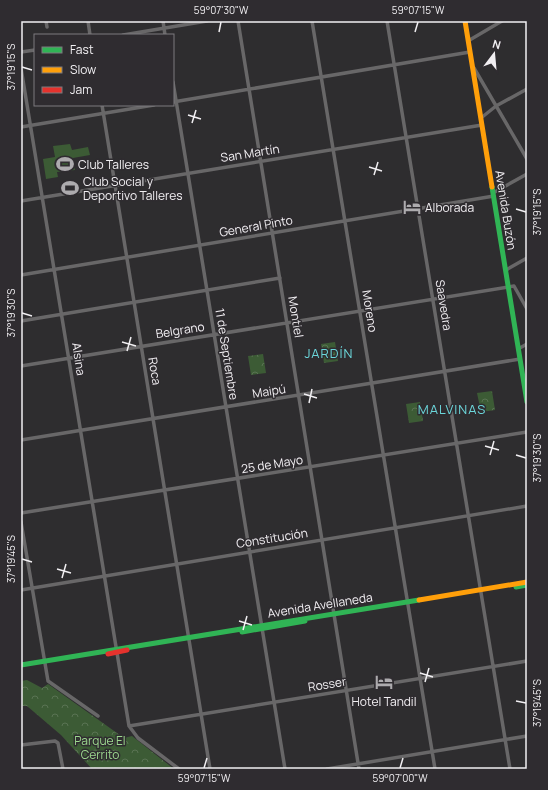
<svg xmlns="http://www.w3.org/2000/svg" width="548" height="790" viewBox="0 0 548 790" font-family="Manrope,sans-serif">
<style>
.park{fill:url(#park-crowns)}
.garden{fill:#3c5b35}
.lines{fill:none;stroke-linecap:round;stroke-linejoin:round}
.street{stroke:#686768;stroke-width:3.5}
.fast{stroke:#30b455;stroke-width:5}
.slow{stroke:#ff9f0a;stroke-width:5}
.jam{stroke:#e5322d;stroke-width:5}
.ticks{fill:none;stroke:#f1eff2;stroke-width:1.5}
.labels{text-anchor:middle;dominant-baseline:central;stroke-width:3;stroke-linejoin:round;paint-order:stroke}
.street-label{font-size:12px;fill:#f1eff2;stroke:#2f2c30}
.poi-label{font-size:12px;fill:#f1eff2;stroke:#2f2c30;text-anchor:start}
.park-label{font-size:12px;fill:#9dd98f;stroke:#2f2c30}
.neighbourhood-label{font-size:13px;letter-spacing:1px;fill:#6bd7da;stroke:#2f2c30}
.neatline{fill:none;stroke:#f1eff2;stroke-width:1.5}
.ticks-label{font-size:10px;text-anchor:middle;fill:#f1eff2}
</style>
<defs>
<pattern id="park-crowns" width="20" height="18" patternUnits="userSpaceOnUse"><rect width="20" height="18" fill="#3c5b35"/><path d="M2 6a3 3 0 1 1 6 0M12 15a3 3 0 1 1 6 0" fill="none" stroke="#597353"/></pattern>
</defs>
<rect width="100%" height="100%" fill="#2e2d2f"/>
<path class="park" d="M335,342L338,361L324,363L321,344Z
M263,354L266,373L251,375L248,356Z
M492,391L495,410L481,412L477,393Z
M420,402L423,421L409,423L406,404Z
M27,680L42,688L48,684L124,738L132,736L174,769H92L61,735L27,706H21V681Z"/>
<path class="garden" d="M70,144L72,150L88,147L90,155L73,158L75,170L57,172L58,177L46,179L43,159L55,157L53,146Z"/>
<g class="lines">
<path class="street" d="M46,21L47,27
M88,21L90,35
M163,21L165,35
M238,21L359,769
M312,21L435,769
M387,21L510,769
M123,35L207,21
M468,41L502,21
M21,52L35,50
M21,68L129,726L138,738L179,769
M474,68L527,159
M173,82L285,769
M173,102L470,52
M102,105L210,769
M481,118L496,106L527,89
M21,127L154,105
M493,193L527,174
M21,201L482,125
M506,270L527,258
M21,275L494,196
M21,321L280,278
M518,349L527,344
M21,366L514,286L527,309
M21,440L520,359
M21,513L527,432
M21,522L48,681L98,716
M21,590L527,506
M129,726L527,661
M21,745L55,741L58,743L63,769
M327,769L527,736"/>
<path class="fast" d="M492,187L527,402
M516,587L527,585
M242,632L305,621
M21,665L419,600"/>
<path class="slow" d="M465,21L492,187
M419,600L527,582"/>
<path class="jam" d="M108,654L127,650"/>
</g>
<path class="ticks" d="M219,32L221,22M415,32L418,22M22,67L32,70M188,115L201,119M192,123L196,110M369,167L382,171M374,175L378,162M516,209L526,212M22,313L32,316M122,342L136,346M127,351L131,337M304,394L317,398M309,403L312,389M485,446L499,450M490,455L494,441M516,455L526,458M22,559L32,562M57,569L71,573M62,578L66,564M239,621L252,625M243,630L247,616M420,673L433,677M425,682L429,668M516,701L526,703M204,768L207,758M400,768L403,758"/>
<defs>
<g id="stadium-bare" transform="scale(1.38)"><path d="M0-5a6.5 5 0 1 0 0 10a6.5 5 0 1 0 0-10ZM-3.5-1.8h7v3.6h-7Z" fill="#adabae" stroke="#2f2c30" stroke-width="2.5" paint-order="stroke"/></g>
<g id="hotel-bare" transform="scale(1.38)"><path d="M-6-4.5h1.5V1H6V5H4.5V3h-9V5H-6ZM-4 0a1.8 1.8 0 1 1 3.6 0ZM.5 0V-2.5h3Q6-2.5 6 0Z" fill="#adabae" stroke="#2f2c30" stroke-width="2.5" paint-order="stroke"/></g>
</defs>
<g fill-rule="evenodd">
<use href="#stadium-bare" x="65" y="164"/>
<use href="#stadium-bare" x="70" y="188"/>
<use href="#hotel-bare" x="412" y="207"/>
<use href="#hotel-bare" x="384" y="682"/>
</g>
<g class="labels">
<g class="street-label">
<text transform="translate(250 153) rotate(-9)">San Martín</text>
<text transform="translate(506 210) rotate(81)">Avenida Buzón</text>
<text transform="translate(256 226) rotate(-10)">General Pinto</text>
<text transform="translate(444 305) rotate(81)">Saavedra</text>
<text transform="translate(370 311) rotate(81)">Moreno</text>
<text transform="translate(296 317) rotate(81)">Montiel</text>
<text transform="translate(180 330) rotate(-9)">Belgrano</text>
<text transform="translate(227 354) rotate(81)">11 de Septiembre</text>
<text transform="translate(79 359) rotate(81)">Alsina</text>
<text transform="translate(155 371) rotate(81)">Roca</text>
<text transform="translate(269 391) rotate(-9)">Maipú</text>
<text transform="translate(272 464) rotate(-9)">25 de Mayo</text>
<text transform="translate(272 538) rotate(-9)">Constitución</text>
<text transform="translate(320 605) rotate(-9)">Avenida Avellaneda</text>
<text transform="translate(327 684) rotate(-9)">Rosser</text>
</g>
<g class="poi-label">
<text x="78" y="164">Club Talleres</text>
<text x="83" y="181">Club Social y<tspan x="83" dy="14">Deportivo Talleres</tspan></text>
<text x="425" y="207">Alborada</text>
<text x="384" y="701" text-anchor="middle">Hotel Tandil</text>
</g>
<g class="park-label">
<text x="100" y="740">Parque El<tspan x="100" dy="14">Cerrito</tspan></text>
</g>
<g class="neighbourhood-label">
<text x="329" y="353">JARDÍN</text>
<text x="452" y="409">MALVINAS</text>
</g>
</g>
<rect width="548" height="790" fill="none" stroke="#2f2c30" stroke-width="44"/>
<rect x="34" y="34" width="140" height="72" fill="#2f2c30" stroke="#7d7a7e"/>
<rect x="42" y="47" width="20" height="6" fill="#30b455" stroke="#7d7a7e"/>
<text x="70" y="54" font-size="12" fill="#f1eff2">Fast</text>
<rect x="42" y="67" width="20" height="6" fill="#ff9f0a" stroke="#7d7a7e"/>
<text x="70" y="74" font-size="12" fill="#f1eff2">Slow</text>
<rect x="42" y="87" width="20" height="6" fill="#e5322d" stroke="#7d7a7e"/>
<text x="70" y="94" font-size="12" fill="#f1eff2">Jam</text>
<g transform="translate(494 54) rotate(16)" stroke="#2f2c30" stroke-width="3" paint-order="stroke">
<path d="M0-3L7 15L0 10L-7 15Z" fill="#f1eff2"/>
<text y="-6" font-size="11" font-weight="bold" text-anchor="middle" fill="#f1eff2">N</text>
</g>
<rect x="22" y="22" width="504" height="746" class="neatline"/>
<g class="ticks-label">
<text x="221" y="14">59°07'30"W</text>
<text x="418" y="14">59°07'15"W</text>
<text transform="translate(11 67) rotate(-90)" y="4">37°19'15"S</text>
<text transform="translate(537 212) rotate(-90)" y="4">37°19'15"S</text>
<text transform="translate(11 313) rotate(-90)" y="4">37°19'30"S</text>
<text transform="translate(537 458) rotate(-90)" y="4">37°19'30"S</text>
<text transform="translate(11 559) rotate(-90)" y="4">37°19'45"S</text>
<text transform="translate(537 703) rotate(-90)" y="4">37°19'45"S</text>
<text x="204" y="782">59°07'15"W</text>
<text x="400" y="782">59°07'00"W</text>
</g>
</svg>
